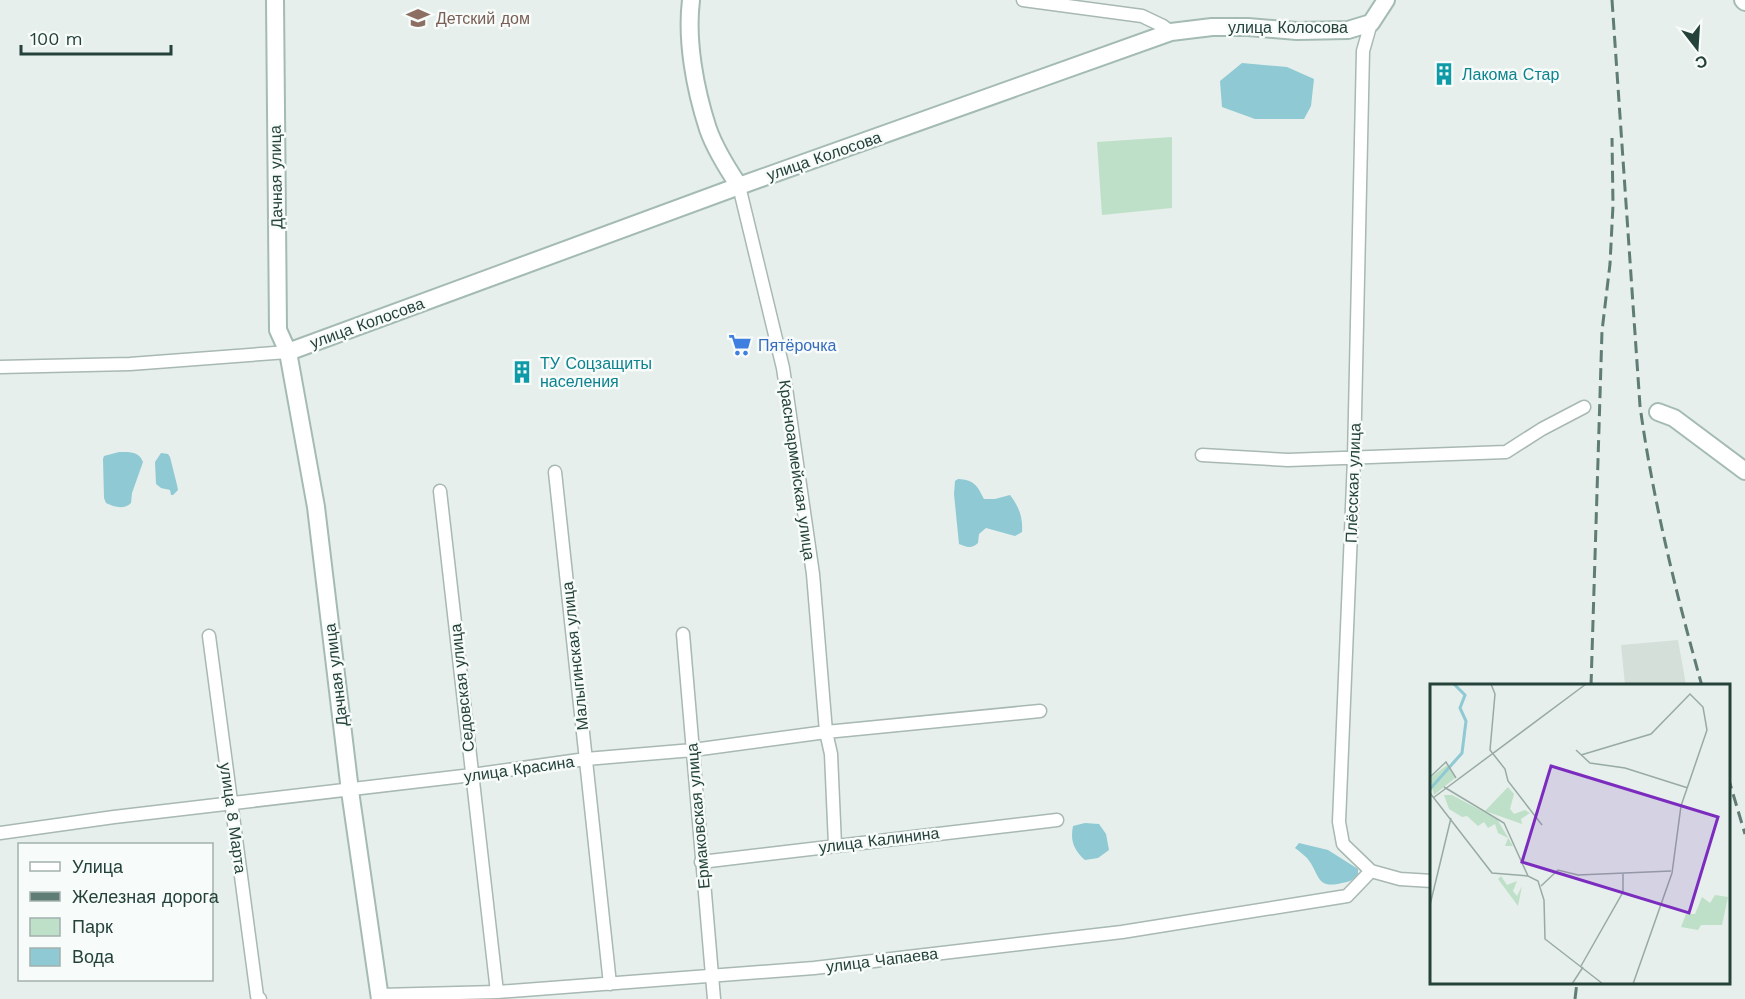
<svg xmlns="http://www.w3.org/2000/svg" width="1745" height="999" viewBox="0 0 1745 999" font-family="'Work Sans',sans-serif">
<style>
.built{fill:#d4dfda}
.green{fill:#bfe0c8}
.water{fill:#8ec9d4}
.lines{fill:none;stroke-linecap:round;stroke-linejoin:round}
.street-casing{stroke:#a8b8b2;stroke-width:15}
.secondary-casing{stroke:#a4bbb3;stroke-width:20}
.street{stroke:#fff;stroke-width:12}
.secondary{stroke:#fff;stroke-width:16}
.rail{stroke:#5f7d75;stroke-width:3;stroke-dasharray:12 6;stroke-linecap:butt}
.labels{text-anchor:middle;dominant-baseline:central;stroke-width:5;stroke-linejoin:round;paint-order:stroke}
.education-label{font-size:16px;fill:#785e54;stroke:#f7fbf9;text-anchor:start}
.street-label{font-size:16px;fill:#24423a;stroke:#f7fbf9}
.culture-label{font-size:16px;fill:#0d838f;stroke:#f7fbf9;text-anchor:start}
.shop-label{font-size:16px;fill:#366cbe;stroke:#f7fbf9;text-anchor:start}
.inset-river{fill:none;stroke:#8ec9d4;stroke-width:3}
.inset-road{fill:none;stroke:#98aaa4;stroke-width:1.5}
.view{fill:#7b2cbf;fill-opacity:0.15;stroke:#7b2cbf;stroke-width:3}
.inset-edge{fill:none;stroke:#24423a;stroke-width:3}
</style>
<rect width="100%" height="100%" fill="#e6efeb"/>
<path class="built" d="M1678,640L1686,685H1625L1621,645Z"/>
<path class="green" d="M1172,137V208L1102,215L1097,142Z"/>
<path class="water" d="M1242,63L1287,67L1314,79L1311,106L1304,119H1255L1222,107L1220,81Z
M119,452C129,452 139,451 143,462L132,493L131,503C124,510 114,507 106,503L104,498L103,459L104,456Z
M161,453L168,454L170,457L177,485L178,490L173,495H171L170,490L161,488L156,484L155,462Z
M958,479C974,480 977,485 984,499H995L1010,495C1019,507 1023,517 1022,532L1015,536L986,528L979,534L978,543C972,549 966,547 959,544L954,494L955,481Z
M1085,823L1099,824L1106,834L1109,850L1098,858L1085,860C1074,850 1070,841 1073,826Z
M1299,843L1328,850L1358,869V874C1354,880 1349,882 1342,883C1315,890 1320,873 1307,858C1303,854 1299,851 1295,848Z"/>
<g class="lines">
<g class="street-casing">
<path id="street" d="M1023,0L1142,16L1163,26L1171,32
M1371,23L1363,51L1354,459L1339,822L1343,844L1371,871L1400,879L1432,881
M739,186L783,368L787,395L813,574L826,732L831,754L835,845
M0,367L130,364L288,352
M1202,455L1288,460L1506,452L1542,429L1584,407
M555,472L610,984
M440,491L497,992
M683,634L714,999
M209,636L257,996L260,999
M0,833L114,817L472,775L586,759L693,750L826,732L1040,711
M701,862L1057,820
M380,995L497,992L814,968L1122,932L1347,896L1371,871"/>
</g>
<g class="secondary-casing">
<path id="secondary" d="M275,0L278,330L288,352L316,507L350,791L380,999
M691,0C686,41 695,89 708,129C715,149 727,168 739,186
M1743,0L1745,2
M288,352L739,186L1171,32L1212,27H1248L1297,31L1348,30L1371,23L1386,0
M1658,412L1674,418L1745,471"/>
</g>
<use href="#street" class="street"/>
<use href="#secondary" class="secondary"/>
<path class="rail" d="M1612,0L1640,406C1653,501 1676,593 1702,686
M1591,686L1602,331L1610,264L1613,205L1612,138
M1728,777L1745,834
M1575,999L1577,982"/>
</g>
<defs>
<g id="school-bare" transform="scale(1.8)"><path d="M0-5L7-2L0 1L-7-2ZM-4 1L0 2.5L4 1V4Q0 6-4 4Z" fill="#8d6e63" stroke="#f7fbf9" stroke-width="2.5" paint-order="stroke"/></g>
<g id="building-bare" transform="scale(1.8)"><path d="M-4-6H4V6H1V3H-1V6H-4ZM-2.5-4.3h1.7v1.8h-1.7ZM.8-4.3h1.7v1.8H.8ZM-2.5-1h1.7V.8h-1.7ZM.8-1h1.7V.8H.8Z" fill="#0f9aa8" stroke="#f7fbf9" stroke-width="2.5" paint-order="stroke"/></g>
<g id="supermarket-bare" transform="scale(1.8)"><path d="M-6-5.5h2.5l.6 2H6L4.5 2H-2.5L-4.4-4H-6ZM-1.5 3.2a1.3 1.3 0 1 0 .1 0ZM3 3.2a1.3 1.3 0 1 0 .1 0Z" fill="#3f7fe0" stroke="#f7fbf9" stroke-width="2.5" paint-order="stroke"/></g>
</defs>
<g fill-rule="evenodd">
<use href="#school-bare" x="418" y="18"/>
<use href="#building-bare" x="1444" y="74"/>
<use href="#supermarket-bare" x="740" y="345"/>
<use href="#building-bare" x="522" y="372"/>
</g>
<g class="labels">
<g class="education-label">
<text x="436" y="18">Детский дом</text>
</g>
<g class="street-label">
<text x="1288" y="27">улица Колосова</text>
<text transform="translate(824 156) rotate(-19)">улица Колосова</text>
<text transform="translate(276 177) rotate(-91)">Дачная улица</text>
<text transform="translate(367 323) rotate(-20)">улица Колосова</text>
<text transform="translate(797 470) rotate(82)">Красноармейская улица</text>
<text transform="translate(1353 483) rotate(-88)">Плёсская улица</text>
<text transform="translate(575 656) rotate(-96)">Малыгинская улица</text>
<text transform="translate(336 675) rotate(-97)">Дачная улица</text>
<text transform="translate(462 688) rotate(-96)">Седовская улица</text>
<text transform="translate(519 769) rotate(-8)">улица Красина</text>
<text transform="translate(698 816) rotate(-95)">Ермаковская улица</text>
<text transform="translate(233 818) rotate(82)">улица 8 Марта</text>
<text transform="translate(879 840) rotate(-7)">улица Калинина</text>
<text transform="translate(882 960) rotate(-7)">улица Чапаева</text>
</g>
<g class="culture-label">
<text x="1462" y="74">Лакома Стар</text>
<text x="540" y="363">ТУ Соцзащиты<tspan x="540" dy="18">населения</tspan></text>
</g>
<g class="shop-label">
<text x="758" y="345">Пятёрочка</text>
</g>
</g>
<g transform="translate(1430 684)">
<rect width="300" height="300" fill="#e6efeb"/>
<path d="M17,81L25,94L4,111L0,94ZM78,103L84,110L80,125L84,130L95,126L100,129L91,135L92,140L55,127ZM14,111H22L67,135L83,162H75L78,154L68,149L65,140L58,144L54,138L48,142L37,132L32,133L19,125ZM71,192L77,201L87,197L83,207L87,212L92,202L88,222L68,195ZM285,211L298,213L292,241H271L268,246L251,243L256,230H265L272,213L280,219Z" fill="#bfe0c8"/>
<path class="inset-river" d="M0,105L32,69L36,37L30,24L35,11L24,0"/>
<path class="inset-road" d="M61,0L65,10L60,66L75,85L78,97L112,141M146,66L160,79L195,84L258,104M151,71L221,50L260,10L273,23L277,46L251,122L242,189L203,300M0,93L16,78L26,94M14,103L74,139L98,192M0,109L62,189L98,192L108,197L114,216L115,255L173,300M3,114L156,0M111,202L128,186L148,191L241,187M0,221L21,134M151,282L193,208V189M142,300L153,283"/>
<path class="view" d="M121,82L288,133L259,229L92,178Z"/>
<rect width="300" height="300" class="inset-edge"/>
</g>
<rect x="18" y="843" width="195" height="138" fill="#f7fbf9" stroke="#a3b1ad" stroke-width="1.5"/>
<rect x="30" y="862" width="30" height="9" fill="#ffffff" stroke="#a3b1ad" stroke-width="1.5"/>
<text x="72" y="873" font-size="18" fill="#24423a">Улица</text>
<rect x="30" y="892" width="30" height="9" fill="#5f7d75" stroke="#a3b1ad" stroke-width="1.5"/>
<text x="72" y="903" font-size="18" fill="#24423a">Железная дорога</text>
<rect x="30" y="918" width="30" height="18" fill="#bfe0c8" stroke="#a3b1ad" stroke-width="1.5"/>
<text x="72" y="933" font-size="18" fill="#24423a">Парк</text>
<rect x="30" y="948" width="30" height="18" fill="#8ec9d4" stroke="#a3b1ad" stroke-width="1.5"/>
<text x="72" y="963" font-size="18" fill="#24423a">Вода</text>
<g transform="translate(1697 48) rotate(163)" stroke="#f7fbf9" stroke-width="4.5" paint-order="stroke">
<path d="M0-4.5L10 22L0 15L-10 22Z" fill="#24423a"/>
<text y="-9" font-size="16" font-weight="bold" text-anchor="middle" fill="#24423a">С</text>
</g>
<path d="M21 45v9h150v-9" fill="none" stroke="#24423a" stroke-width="3"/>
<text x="30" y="45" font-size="18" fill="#24423a" stroke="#f7fbf9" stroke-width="4.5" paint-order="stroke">100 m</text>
</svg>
